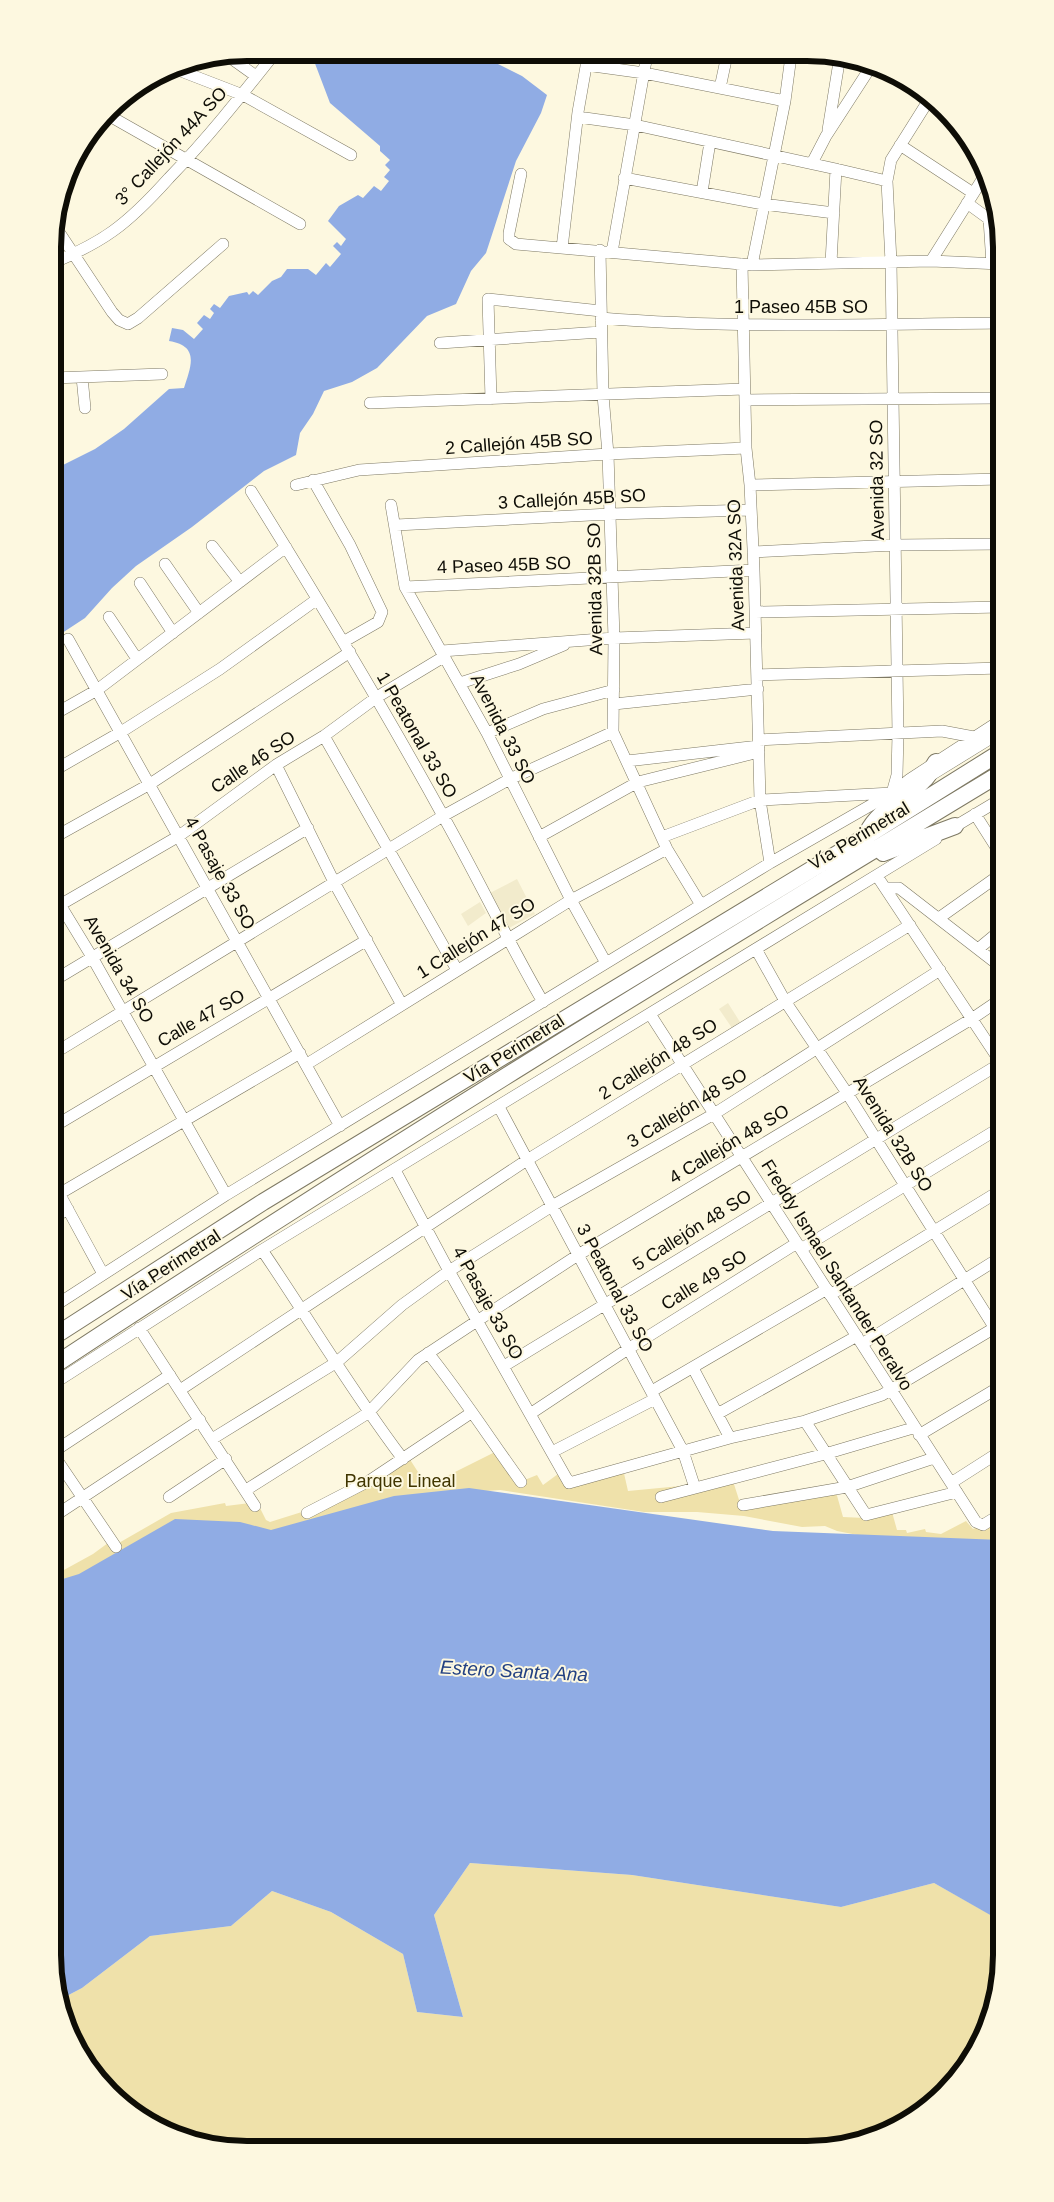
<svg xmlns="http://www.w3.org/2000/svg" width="1054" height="2202" viewBox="0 0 1054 2202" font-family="Arial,sans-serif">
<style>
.built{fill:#f2ebcc}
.green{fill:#efe1aa}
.water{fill:#90ace4}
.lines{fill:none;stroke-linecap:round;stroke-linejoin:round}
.minor-casing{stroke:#7e7964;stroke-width:12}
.highway-casing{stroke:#7e7964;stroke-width:18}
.minor{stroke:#fff;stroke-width:11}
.highway{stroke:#fff;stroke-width:16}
.labels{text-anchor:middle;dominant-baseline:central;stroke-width:4;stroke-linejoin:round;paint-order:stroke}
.street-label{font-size:18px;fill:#0e0d06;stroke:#fdf8e0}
.park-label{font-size:18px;fill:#403500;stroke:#fdf8e0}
.water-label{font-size:19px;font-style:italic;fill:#234182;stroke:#fdf8e0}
.rim{fill:none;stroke:#0e0d06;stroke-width:6}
</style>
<rect width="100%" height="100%" fill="#fdf8e0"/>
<path class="built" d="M517,879L535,914L509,928L490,893Z
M480,902L486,913L468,926L461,914Z
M728,1003L740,1022L732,1028L719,1009Z"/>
<path class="green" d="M499,1450L522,1481L537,1475L543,1485L558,1474L569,1484L623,1469L628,1491L733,1481L740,1503L836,1492L843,1517L865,1518L892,1512L897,1530H906L907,1533L925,1529L926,1532L941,1534L966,1521L973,1529L1001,1516V1546L873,1538L837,1531L825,1526L802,1527L744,1516L697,1512H644L500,1490L472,1492L53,1588V1576L93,1554L108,1543L117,1544L171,1513L225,1503L226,1506L257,1502L266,1520L270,1522L305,1511L409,1458L427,1486Z
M470,1863L632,1875L841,1907L934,1883L993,1916L1001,1929V1967L987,2029L961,2073L915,2116L857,2143L806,2149L210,2146L162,2130L119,2101L85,2063L59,2005V2000L82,1988L150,1936L231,1926L272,1891L331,1912L403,1954L417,2012L463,2017L434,1915Z"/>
<path class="water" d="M311,53L478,54L522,76L547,95L541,113L516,161L486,253L471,271L456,304L427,316L377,368L352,382L324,391L313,414L300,433L296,455L264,471L192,527L136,566L112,588L85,618L53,639V470L95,449L124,429L169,389L184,388C191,366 200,346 169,341L172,328L183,330L194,339L203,329L197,323L204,315L210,319L214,313L210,309L214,304L220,308L229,296L247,292L249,295L253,291L258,295L272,281L281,277L287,269H308L316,275L326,263L330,267L341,254L333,246L337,242L341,246L346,239L328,221L339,206L358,195L363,198L374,186L381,191L389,181L384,177L390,170L385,165L390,160L380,151V146L330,103Z
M469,1488L773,1531L1001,1540V1929L992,1916L934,1883L841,1907L632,1875L470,1863L434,1915L463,2017L417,2012L403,1954L331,1912L272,1891L231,1926L150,1936L82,1988L59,2000L53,1954V1582L79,1574L175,1519L240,1522L271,1530L394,1496Z"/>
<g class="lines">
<g class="minor-casing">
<path id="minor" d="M228,56L256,76
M586,65L644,73L785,101
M173,68L243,95L351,155
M720,88L727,55
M108,115L300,224
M578,117L635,125L836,169L887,181
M828,130L840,56
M900,145L973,193
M812,163L826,136L872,65
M521,174L509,233V239L516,244L752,265L931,261L1001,264
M624,178L763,204L834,213
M702,192L710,142
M967,203L989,219L992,264
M55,226L112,312L119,320L128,324L138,318L223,244
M562,248L578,112L588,55
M600,250L603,395L608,454L614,638L613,732L667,849L701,905
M612,252L647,55
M931,261L985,175
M53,263C74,254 95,244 113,231C134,216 152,197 169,178C207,139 241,96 275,53
M831,263L836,169
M742,264L746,448L750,485L754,570L760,800L770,863
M752,265L785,101L791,56
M601,318C734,329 868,324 1001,323
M440,343L601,332
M82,377L85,408
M53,378L162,374
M491,399L488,299L601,311
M745,400L1001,398
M370,403L744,389
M313,480L350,545L382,612L378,622L343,642
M296,485L359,470L608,454L746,448
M750,485L1001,479
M251,491C317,597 382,705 442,814C477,876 507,940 543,1002
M391,505L405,587L487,733L571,900L606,963
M396,525L610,514L751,510
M212,546L240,582
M753,552L895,545L1001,544
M165,564L199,613
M140,583L173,633
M405,587L754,570
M756,612L1001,607
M109,617L137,659
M68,639L340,1126
M442,651L614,638L756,633
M757,675L1001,668
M460,683L519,664L564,645
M614,704L758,689
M53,715L97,690L286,547
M487,733L543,709L614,690
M324,736L457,970
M759,740L942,731L974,737
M627,761L759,746
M276,765L335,884L402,1005
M53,771L121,732L220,669L316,600
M928,777L1001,732
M975,814L1001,855
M949,830L1001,799
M539,837L638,782L759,752
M662,837L760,800L892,793L897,775L898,734L891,262L887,181L891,160L930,98
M53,838L150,784L350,652
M877,876L1001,1063
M885,888H899L1001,967
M53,893L92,957L226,1195
M53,909L179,836L276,765L324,736L377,697L445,656
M939,918L1001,874
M756,949L785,1001L847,1093L1001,1338
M978,949L1001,930
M53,981L308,828
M650,1014L976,1522L983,1525L1001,1514
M53,1054L443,816L510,779L613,732
M307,1064L571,900L667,849
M499,1107L683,1451L695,1488
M53,1127L367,940
M395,1170L449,1271L569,1483L730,1438L805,1421L882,1395L1001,1324
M53,1182L103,1274
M59,1194L300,1053
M53,1218L68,1209
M801,1249L1001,1127
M262,1250C309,1319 352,1392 403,1459
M830,1295L1001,1190
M53,1307L226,1195L770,863L892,793L910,779L1001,720
M139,1328L255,1506
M862,1344L1001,1257
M428,1353C461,1394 490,1439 521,1482
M504,1366L1001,1063
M693,1368L730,1438
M53,1384L262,1250L936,839
M180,1390L527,1160L910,925
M652,1391L827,1289
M719,1413L857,1336
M530,1414L628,1349L797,1243
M805,1421L866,1515L957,1492
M919,1435L1001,1386
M212,1439L337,1362L402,1305L449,1271L552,1206L714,1114L940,970
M53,1452L170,1375
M552,1452L655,1399
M53,1454L116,1547
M951,1483L1001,1451
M246,1490L368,1413L418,1360L477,1321L578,1255L973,1018L1001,999
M169,1497L226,1459
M661,1497L825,1454L913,1428
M743,1505L847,1487L934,1458
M307,1513L369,1481L471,1413
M53,1517L200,1420"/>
</g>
<g class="highway-casing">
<path id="highway" d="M867,833C880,807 907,799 925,779C930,774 932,768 936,762
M883,853L955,826
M53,1337L263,1202L865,837L1001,752
M53,1366C364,1161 682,966 1001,773"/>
</g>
<use href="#minor" class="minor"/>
<use href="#highway" class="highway"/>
</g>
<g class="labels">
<g class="street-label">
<text transform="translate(171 146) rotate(-47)">3° Callejón 44A SO</text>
<text x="801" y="307">1 Paseo 45B SO</text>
<text transform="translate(519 443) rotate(-4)">2 Callejón 45B SO</text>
<text transform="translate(877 480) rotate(-91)">Avenida 32 SO</text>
<text transform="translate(572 499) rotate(-3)">3 Callejón 45B SO</text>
<text transform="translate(504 565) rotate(-2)">4 Paseo 45B SO</text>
<text transform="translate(736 565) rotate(-92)">Avenida 32A SO</text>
<text transform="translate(595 589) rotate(-91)">Avenida 32B SO</text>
<text transform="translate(503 729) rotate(63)">Avenida 33 SO</text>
<text transform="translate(417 735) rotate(60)">1 Peatonal 33 SO</text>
<text transform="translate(253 762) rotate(-34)">Calle 46 SO</text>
<text transform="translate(859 836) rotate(-31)">Vía Perimetral</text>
<text transform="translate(220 873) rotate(61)">4 Pasaje 33 SO</text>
<text transform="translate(476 938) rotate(-32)">1 Callejón 47 SO</text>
<text transform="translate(119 969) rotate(60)">Avenida 34 SO</text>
<text transform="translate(201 1018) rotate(-30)">Calle 47 SO</text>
<text transform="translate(514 1049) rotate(-32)">Vía Perimetral</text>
<text transform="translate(658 1059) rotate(-32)">2 Callejón 48 SO</text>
<text transform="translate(687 1108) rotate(-31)">3 Callejón 48 SO</text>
<text transform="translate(893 1134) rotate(58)">Avenida 32B SO</text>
<text transform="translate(729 1144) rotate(-31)">4 Callejón 48 SO</text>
<text transform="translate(692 1230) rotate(-32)">5 Callejón 48 SO</text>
<text transform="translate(171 1265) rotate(-33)">Vía Perimetral</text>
<text transform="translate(837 1275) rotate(58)">Freddy Ismael Santander Peralvo</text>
<text transform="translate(704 1280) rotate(-32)">Calle 49 SO</text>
<text transform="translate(615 1288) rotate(62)">3 Peatonal 33 SO</text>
<text transform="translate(488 1303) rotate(61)">4 Pasaje 33 SO</text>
</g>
<g class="park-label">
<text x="400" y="1481">Parque Lineal</text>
</g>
<g class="water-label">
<text transform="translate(514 1671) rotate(3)">Estero Santa Ana</text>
</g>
</g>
<path d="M0 0H1054V2202H0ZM247 61H807A186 186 0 0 1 993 247V1955A186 186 0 0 1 807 2141H247A186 186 0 0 1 61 1955V247A186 186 0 0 1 247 61Z" fill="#fdf8e0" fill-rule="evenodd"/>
<path class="rim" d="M247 61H807A186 186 0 0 1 993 247V1955A186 186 0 0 1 807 2141H247A186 186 0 0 1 61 1955V247A186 186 0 0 1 247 61Z"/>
</svg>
